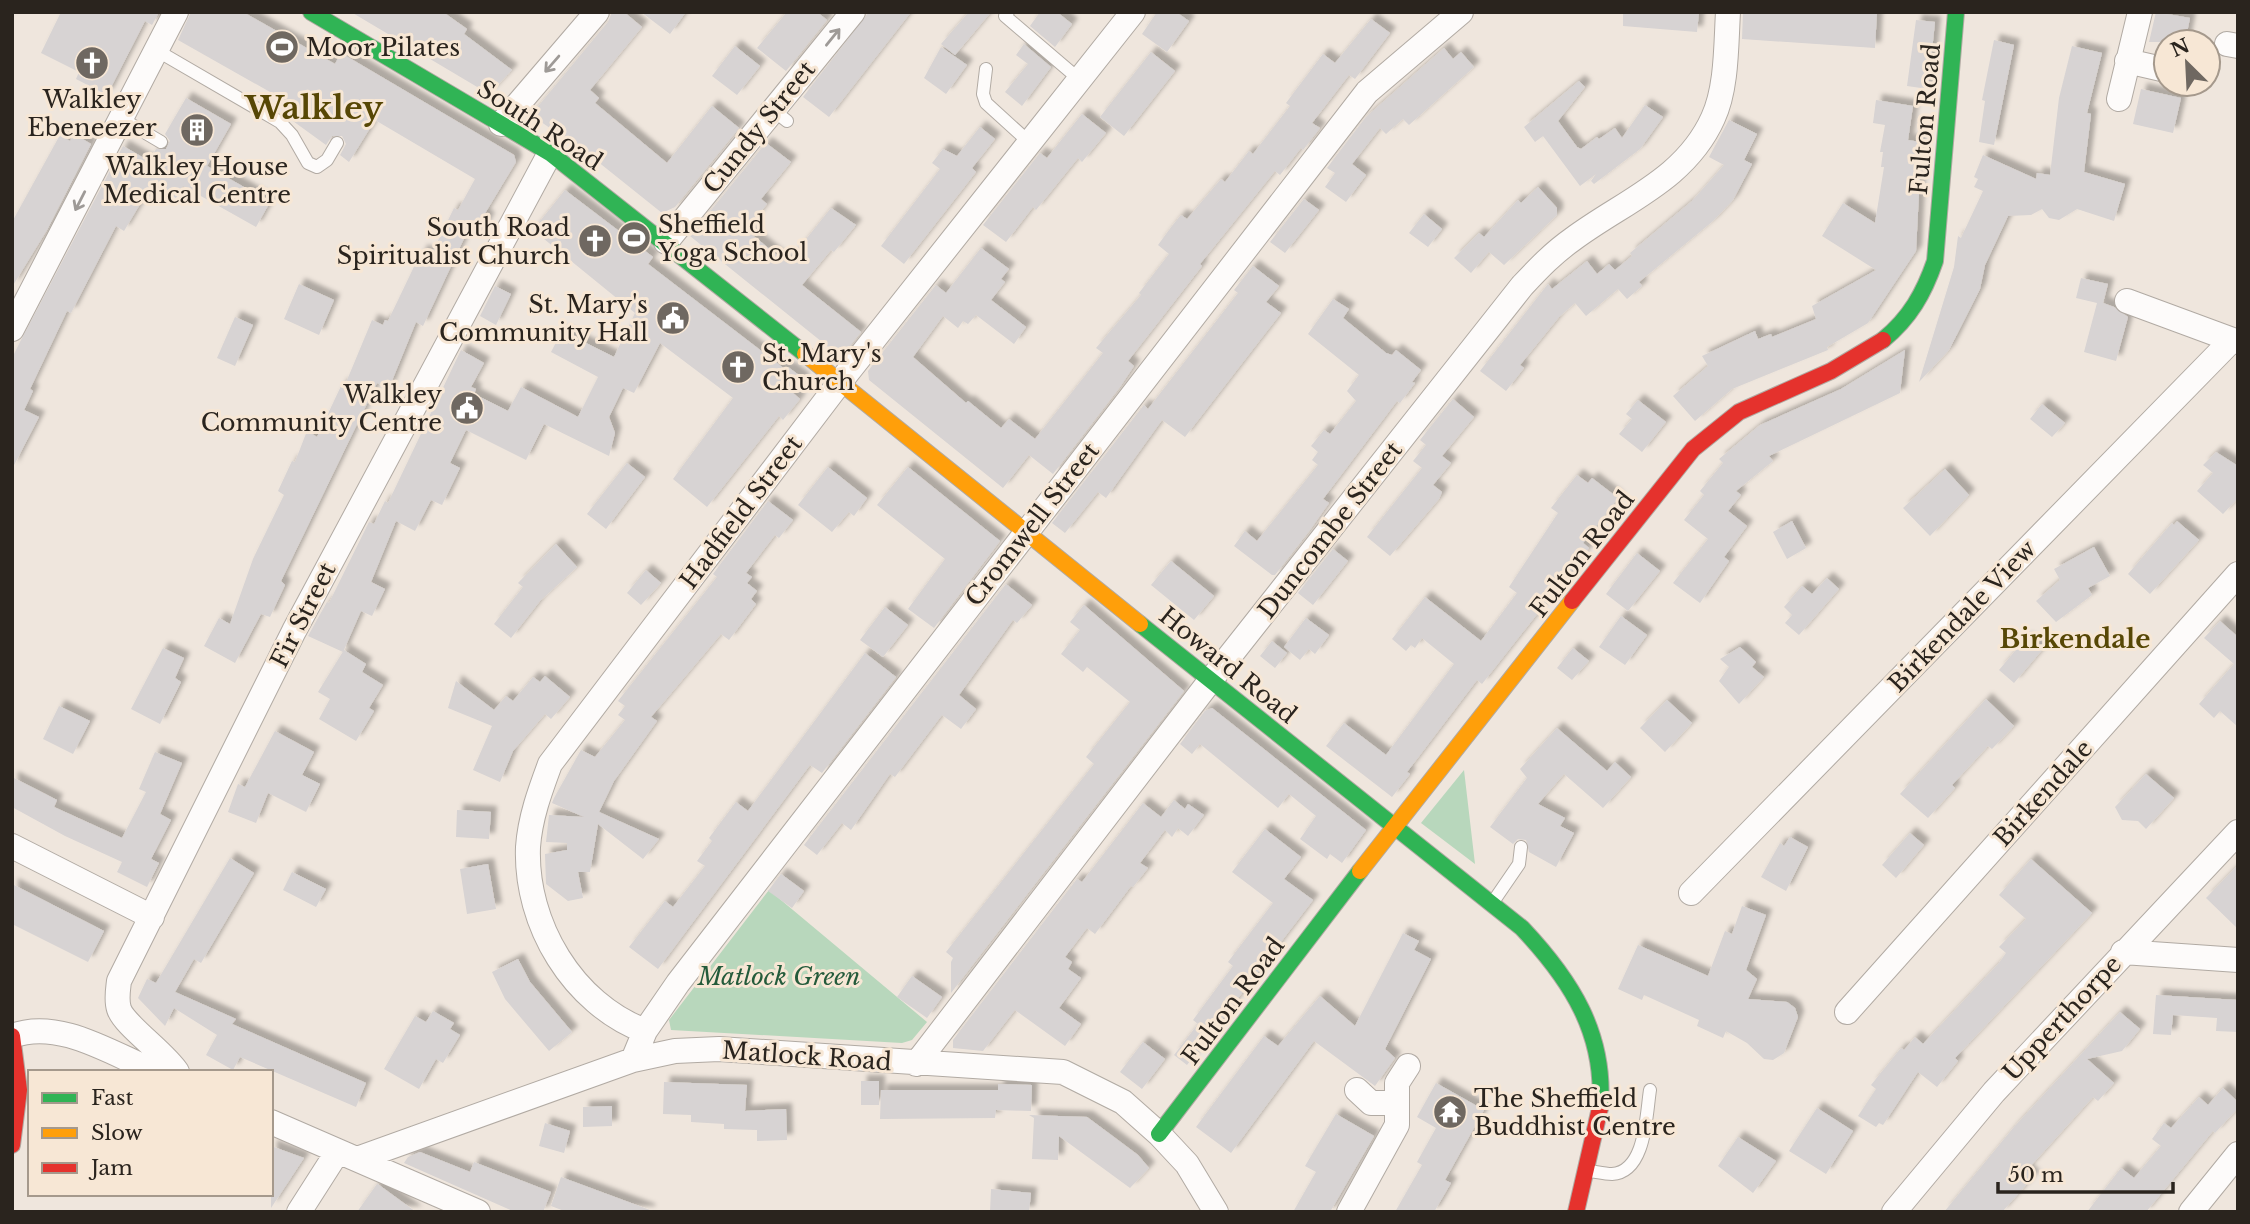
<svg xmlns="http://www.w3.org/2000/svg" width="2250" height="1224" viewBox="0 0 2250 1224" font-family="'Libre Baskerville',serif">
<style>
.green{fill:#b8d7bc}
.building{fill:#d7d3d3;filter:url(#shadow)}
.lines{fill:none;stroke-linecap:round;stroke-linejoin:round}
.lane-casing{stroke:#b1aaa3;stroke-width:14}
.street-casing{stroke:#b1aaa3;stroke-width:26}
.fast-casing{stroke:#b1aaa3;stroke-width:18}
.slow-casing{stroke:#b1aaa3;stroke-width:18}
.jam-casing{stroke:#b1aaa3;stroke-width:18}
.lane{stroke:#fdfbfa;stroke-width:12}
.street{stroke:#fdfbfa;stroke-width:24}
.fast{stroke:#30b455;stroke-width:16}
.slow{stroke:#ff9f0a;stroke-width:16}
.jam{stroke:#e5322d;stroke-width:16}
.oneway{stroke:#9e9a97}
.labels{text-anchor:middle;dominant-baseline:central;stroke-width:6;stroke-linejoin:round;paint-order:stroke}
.poi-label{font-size:24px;fill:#2a241e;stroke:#f7e7d5;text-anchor:start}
.street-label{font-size:24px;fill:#2a241e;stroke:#f7e7d5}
.park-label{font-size:24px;font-style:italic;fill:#245b3b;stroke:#f7e7d5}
.neighbourhood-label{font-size:26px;font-weight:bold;fill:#574705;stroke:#f7e7d5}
.district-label{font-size:32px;font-weight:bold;fill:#574705;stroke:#f7e7d5}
</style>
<defs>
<filter id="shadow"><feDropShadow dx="6" dy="-6" stdDeviation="2" flood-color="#0004"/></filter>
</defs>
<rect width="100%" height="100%" fill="#efe6dd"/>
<path class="green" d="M1464,770L1475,864L1421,823Z
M769,890L927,1022L912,1040L902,1043L671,1030L669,1020Z"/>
<path class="building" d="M61,12H159L152,25L145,21L107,95L76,79L79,72L41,53Z
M191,12H243L335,64L341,53L514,155L516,162L484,215L489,218L479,236L468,230L423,326L416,322L389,388L377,383L281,581L285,585L270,617L261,614L235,663L204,646L219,618L230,624L253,559L284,495L278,491L292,461L295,462L307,431L317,437L342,384L345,385L372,320L383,325L385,320L388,321L422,250L431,255L454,208L458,210L475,179L375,120L349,162L340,155L346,144L342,136H332L326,145L286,116L293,105L178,40Z
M351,12H443L467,29L464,34L512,70L489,94Z
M612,12H624L642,27L590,90L599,98L595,103L667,163L712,106L739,128L675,207L662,213L592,157L531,115L608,22Z
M641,12H686L670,34Z
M787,12H817L827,20L786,71L757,48Z
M869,12H911L829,117L803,97Z
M969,12H991L955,55L941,44Z
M1040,12H1057L1072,24L1055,47L1030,26Z
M1157,12H1176L1189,21L1167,52L1142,34Z
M1623,12H1699L1697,32L1623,26Z
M1743,12H1877L1875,48L1742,39Z
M2156,12L2190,18L2185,42H2149Z
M1371,19L1390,33L1355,79L1349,75L1312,123L1320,128L1303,150L1301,148L1280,175L1275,171L1200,264L1202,266L1128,361L1134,366L1120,387L1053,474L1029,455L1003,488L869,380L868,371L936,285L946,293L981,248L1009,269L1001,279L1005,282L991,300L1026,327L1014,344L976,315L968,324L963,321L958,328L943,316L913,357L966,403L968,401L1001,428L1009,419L1035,439L1103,353L1096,348L1141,295L1139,293L1169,254L1158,245L1172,226L1181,215L1187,219L1221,179L1225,182L1249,151L1253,154L1290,106L1286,103L1323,54L1335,63Z
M1916,20L1935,22L1928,89L1907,86Z
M1994,40L2014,45L1994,145L1979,142L1985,101L1982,100Z
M1024,44L1051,67L1022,106L1005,92L1028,64L1016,55Z
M735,46L760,66L737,95L712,76Z
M2072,46L2102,53L2087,113L2091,114L2084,172L2125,184L2114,221L2077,209L2059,220L2049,218L2042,209L2031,215L2008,216L1985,265L1980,289L1949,350L1919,382L1954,267L1958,236L1961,238L1983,191L1974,187L1978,179L1974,177L1983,155L2036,179L2037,173L2050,175L2059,98Z
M941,47L967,65L946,94L924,78Z
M1444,48L1453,59L1461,52L1474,67L1409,125L1403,119L1386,134L1380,128L1352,164L1366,175L1346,202L1325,187L1335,173L1327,168L1366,117Z
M1151,52L1175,71L1124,136L1100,117Z
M1579,81L1585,87L1558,121L1577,147L1581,149L1597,137L1599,139L1615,128L1622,138L1645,105L1663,117L1640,149L1594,184L1591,181L1596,174L1580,186L1543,136L1535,142L1524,127Z
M2141,89L2181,98L2173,133L2133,124Z
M186,98L231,124L207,166L270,202L256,227L183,186L176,198L152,184L124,231L116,226L71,313L67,311L30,389L33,391L24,410L39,417L12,469V358L20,342L123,146L149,161L156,149H166L170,141L165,134Z
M1876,100L1913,106L1908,140L1920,142L1918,154L1921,155L1916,251L1868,323L1827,347L1828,350L1823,352L1732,389L1695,421L1673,396L1708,366L1702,356L1755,331L1758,339L1771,334L1772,337L1816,319L1812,306L1876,270L1822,236L1843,203L1875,223L1884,167H1881L1883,152H1880L1885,125L1873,123Z
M1082,114L1106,133L1082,162L1078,158L1036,210L1033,207L1006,242L983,225L1040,153L1047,158Z
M1729,120L1757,134L1744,160L1752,164L1733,200L1713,221L1639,282L1642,286L1627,299L1618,289L1586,316L1575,303L1559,317L1520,365L1524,368L1506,391L1480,371L1548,284L1552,289L1587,261L1597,274L1609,264L1615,270L1632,256L1630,253L1692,201L1724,165L1709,157Z
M980,127L995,139L972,168L976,172L904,264L881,246L940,169L932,163L943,149L957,156Z
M74,134L91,144L47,230L12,287V222L60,135L70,141Z
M766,143L791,162L761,199L767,204L746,230L787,263L831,208L856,225L834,252L831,250L802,285L861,332L844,353L837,354L690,236Z
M1538,187L1557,208V215L1504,265L1489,252L1471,273L1454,258L1479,233L1484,237L1518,200L1521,203Z
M565,190L653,257L648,264L786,370L788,367L804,379L793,393L800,399L783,420L779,416L707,507L673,479L733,398L660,343L634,393L623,388L609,417L615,433L609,456L544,424L526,460L466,430L450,463L460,468L442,505L431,500L415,531L396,521L371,582L385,589L372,616L361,611L343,652L308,636L327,602L329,603L369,522L374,524L385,501L388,503L461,350L484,363L471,387L476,389L474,394L508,411L521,387L578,417L598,377L551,352L562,331L614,357L635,313L533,230Z
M1304,199L1319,210L1285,253L1270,242Z
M1424,214L1442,229L1428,247L1409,233Z
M1253,266L1279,286L1266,302L1281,313L1185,437L1162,420L1106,498L1098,492L1065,533L1052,523L1144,405L1148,409L1238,293L1234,290Z
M2081,278L2108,284L2103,303L2114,307L2128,317L2116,361L2084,352L2097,303L2076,298Z
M299,284L334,300L319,335L284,319Z
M495,286L511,294L496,325L480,316Z
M1333,299L1349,309L1343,318L1386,353L1392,355L1396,350L1421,370L1412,382L1415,383L1400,403L1397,401L1323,499L1329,503L1310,530L1275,575H1272L1234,546L1245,531L1257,541L1318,465L1312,460L1318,452L1311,446L1324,430L1330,434L1356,401L1347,391L1359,375L1308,334Z
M235,317L253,325L235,366L217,358Z
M1905,350L1900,393L1769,456L1773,461L1736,491L1741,495L1728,511L1747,526L1724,557L1729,561L1700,603L1673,583L1708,539L1684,520L1704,495L1700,491L1723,463L1719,459L1760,425L1841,389Z
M1453,399L1474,417L1442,456L1451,463L1433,485L1442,492L1439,499L1390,556L1367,537L1422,468L1413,461L1426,445L1420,440Z
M1638,400L1666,422L1642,452L1619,434L1632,419L1626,414Z
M2042,404L2065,423L2052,437L2030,419Z
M2216,452L2238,466V498L2223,514L2197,491L2213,473L2203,465Z
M627,463L645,477L606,529L587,514Z
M828,467L867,498L854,516L849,512L832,532L798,505Z
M908,467L1000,541L934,628L908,609L945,559L877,505Z
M1945,469L1969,495L1930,536L1903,508Z
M1577,475L1588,483L1592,478L1618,498L1583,543L1589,548L1482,684L1477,680L1407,772L1410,774L1392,797L1326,746L1344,723L1386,755L1454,664L1422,638L1415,648L1411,645L1406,651L1392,639L1425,597L1481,641L1517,593L1509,587L1558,513L1551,508Z
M768,501L793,520L779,538L775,535L746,573L752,577L747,583L757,591L751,599L756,604L729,640L721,634L651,717L657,721L614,781L599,812L659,839L643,859L598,824L590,872H578L583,898L568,901L546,884L545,854L567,850V843L546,842L549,815L584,817L552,803L554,798L581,750L595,757L625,720L618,715L625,706L618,701L717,577L713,574Z
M1792,521L1806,548L1787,559L1773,532Z
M2177,521L2199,540L2150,594L2128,574L2172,523L2174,525Z
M556,544L577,567L540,601L511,638L494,624L523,587L518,583Z
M2094,547L2110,576L2088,588L2092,595L2056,622L2036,601L2060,580L2054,569Z
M1333,549L1348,561L1313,605L1298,593Z
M1637,553L1660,571L1628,611L1606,594Z
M1171,561L1214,596L1194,620L1151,585Z
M646,570L661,583L641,605L627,593Z
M1827,578L1839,589L1799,635L1785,623L1792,615L1784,607L1802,586L1812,594Z
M1006,584L1032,605L1017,623L1013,620L959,695L976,709L961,729L942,715L895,777L890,774L851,830L842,823L817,855L804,845Z
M1084,605L1184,691L951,993V962L953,958L946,952L1094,764L1086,757L1130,702L1087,667L1083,672L1061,654L1080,630L1070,622Z
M885,607L908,625L883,657L860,640Z
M1621,616L1647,635L1625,665L1599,647Z
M1306,618L1329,635L1315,654L1309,649L1300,660L1284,647Z
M2220,621L2238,637V727L2220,711L2214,718L2199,704L2234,664L2204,638Z
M2026,638L2042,650L2014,683L1999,670Z
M1272,641L1287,653L1275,668L1260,656Z
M1740,647L1756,662L1752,667L1764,677L1739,704L1719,681L1729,667L1720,659Z
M163,648L184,658L175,678L181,682L160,724L131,709Z
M1573,648L1589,661L1572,680L1557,668Z
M344,650L366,664L362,672L383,685L369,708L374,711L356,741L319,719L330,699L318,692Z
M865,653L896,677L822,773L810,765L658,969L629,947L665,901L673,907L705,866L697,861L712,841L709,838L736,802L748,811Z
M545,676L570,697L551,719L545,714L513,751L500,782L473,770L492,726L448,708L456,681L494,710L506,696L513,701L533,677L540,682Z
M1986,699L2014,726L1992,749L1988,746L1952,785L1955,788L1928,818L1900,794Z
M1667,700L1692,723L1665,752L1640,728Z
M59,706L90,721L73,754L43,739Z
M1212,708L1366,830L1342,863L1330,854L1327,859L1300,839L1316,816L1289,794L1278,808L1200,744L1192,754L1180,744L1205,711Z
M1557,728L1607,771L1615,762L1631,777L1603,808L1564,774L1538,804L1565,818L1560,826L1574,833L1556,867L1529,852L1526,840L1518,839L1513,844L1490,827L1527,778L1520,769Z
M275,731L314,752L302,775L320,784L306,812L268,793L256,823L228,812L238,784L245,787Z
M155,752L182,763L160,814L171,820L151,859L159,863L147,887L117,872L122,862L65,836L12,807V777L57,800L54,807L122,838L146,792L139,789Z
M2146,774L2174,798L2146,829L2138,821L2122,820L2115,807Z
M1174,800L1185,809L1188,804L1204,815L1188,836L1178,828L1172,837L1165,830L1140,863L1148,868L1133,887L1131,886L1095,934L1087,928L1065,957L1072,962L1068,969L1081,978L1059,1008L1081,1024L1065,1046L1015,1010L983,1051L953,1048V1040L1077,879L1082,882L1143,803L1161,817Z
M457,810L491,812L489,839L456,837Z
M1265,829L1301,857L1284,879L1313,900L1187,1065L1174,1055L1198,1024L1193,1020L1233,966L1228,962L1273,903L1232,872Z
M1910,833L1924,845L1896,878L1882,865Z
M1790,837L1808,847L1786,891L1761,877L1780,843L1784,846Z
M230,858L254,873L201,963L194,959L175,992L236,1019L232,1024L366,1083L356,1107L240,1057L233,1070L206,1055L217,1035L174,1008L165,1026L138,998L147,979L156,983Z
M2031,859L2092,913L1955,1058L1958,1061L1937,1087L1918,1072L1883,1125L1879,1123L1876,1127L1858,1116L1876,1089L1871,1085L1901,1048L1904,1050L1915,1037L1923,1044L1999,963L2006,953L1999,947L2026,919L1999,895Z
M488,864L496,909L467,914L460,869Z
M2238,865V929L2206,898Z
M292,872L326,889L316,907L283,890Z
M781,874L804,891L792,908L768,891Z
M12,884L104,931L88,962L12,924Z
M1742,906L1766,915L1746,970L1757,979L1748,999L1787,1002L1795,1008L1798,1017L1784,1053L1773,1060L1764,1059L1747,1043L1726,1031L1723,1038L1697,1026L1699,1020L1644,995L1642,1000L1618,989L1638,945L1708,976L1725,931L1732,934Z
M1403,933L1419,941L1414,950L1431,959L1385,1049L1395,1058L1375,1086L1314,1041L1231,1153L1196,1127L1264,1036L1278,1046L1320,996L1355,1026Z
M518,959L530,982L572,1032L549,1051L505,999L492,972Z
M912,976L942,997L927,1018L897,997Z
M2156,995L2238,1000V1032L2216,1031L2217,1018L2173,1015L2171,1035L2153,1034Z
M433,1011L454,1023L450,1029L460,1035L443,1063L436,1059L419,1089L384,1069L415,1016L426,1022Z
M2120,1012L2140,1029L2122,1051L2087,1059L2114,1083L2098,1101L2093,1097L2027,1170L2034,1176L2002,1212H1944L2014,1127Z
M1143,1042L1165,1059L1142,1089L1120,1072Z
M861,1081H879V1105H861Z
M664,1082L747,1085L745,1111L786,1109L787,1140L757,1141V1130L724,1129V1124L691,1122V1115L663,1114Z
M1436,1083L1484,1110L1445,1180L1451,1183L1434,1212H1395L1422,1165L1417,1162L1436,1128L1417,1117Z
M998,1084L1032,1085L1031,1111L996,1110L995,1118L880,1119L881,1090H998Z
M2223,1088L2238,1102V1108L2215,1133L2213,1131L2146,1212H2087L2121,1168L2134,1178L2161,1146L2152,1139L2164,1123L2171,1128L2199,1097L2208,1105Z
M612,1106V1126L583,1127V1107Z
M1817,1108L1853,1131L1826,1174L1789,1151Z
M1336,1114L1374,1136L1330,1212H1293L1316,1172L1305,1166Z
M1029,1115L1087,1117L1138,1155L1149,1168L1130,1188L1059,1136L1058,1160L1032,1159L1034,1118Z
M545,1123L570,1131L564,1153L539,1146Z
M1738,1137L1776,1161L1753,1193L1718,1166Z
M271,1146L304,1158L271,1208Z
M420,1152L470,1172L474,1162L551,1192L543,1212H515L404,1163L408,1157Z
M561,1177L650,1210L649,1212H567L551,1206Z
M377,1184L379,1185L416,1212H357Z
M991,1189L1031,1193L1029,1212H990Z"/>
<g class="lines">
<g class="lane-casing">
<path id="lane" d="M1008,12L1005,16L1080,80
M156,50L280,122L292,135L308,163L317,167L327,160L337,143
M986,69L983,94L986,103L1030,143
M773,110L787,121
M122,119L161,142
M1495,899L1519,864L1521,847
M1590,1171C1597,1172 1605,1174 1612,1174C1646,1172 1646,1115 1650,1090"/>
</g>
<g class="street-casing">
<path id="street" d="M2227,44L2238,46
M2127,61L2166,70
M2119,99L2140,12
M501,124L597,12
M666,242L853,12
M2127,301L2238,342
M12,329L176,12
M12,846L152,917
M1691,893L2232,340
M2123,952L2238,960
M1847,1012L2238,574
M645,1031C573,1004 525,924 528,847C530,818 540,791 550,764L840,382L1133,12
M12,1036C59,1018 112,1054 156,1072
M633,1060L645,1031L678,983L1367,92L1461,12
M916,1064L1210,681L1522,286C1538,269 1553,253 1573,239C1624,201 1685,180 1713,118C1727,88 1726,45 1728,12
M177,1072C165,1053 124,1025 119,1009C116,1000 118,990 119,981L294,631L550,153
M1357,1090L1371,1103H1396
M271,1122L478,1212
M357,1159L633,1060L675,1051L719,1049L1063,1072L1123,1102L1159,1134L1187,1164L1216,1212
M299,1212L338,1151
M1349,1212L1397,1125V1083L1408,1066
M1894,1212L1994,1092L2238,832
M2191,1212L2238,1154"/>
</g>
<g class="fast-casing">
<path id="fast" d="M311,12L550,153L805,354
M1883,340C1910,318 1924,293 1935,261L1956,12
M1140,624L1522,928C1571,980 1606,1034 1600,1108
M1159,1134L1360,871"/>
</g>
<g class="slow-casing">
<path id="slow" d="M805,354L1140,624
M1360,871L1572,601"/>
</g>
<g class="jam-casing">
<path id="jam" d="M1572,601L1693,449L1739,412L1831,371L1883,340
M12,1036L19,1090L12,1145
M1576,1212L1600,1108"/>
</g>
<use href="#lane" class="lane"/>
<use href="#street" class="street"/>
<use href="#fast" class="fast"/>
<use href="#slow" class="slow"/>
<use href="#jam" class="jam"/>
</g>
<defs><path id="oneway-shaft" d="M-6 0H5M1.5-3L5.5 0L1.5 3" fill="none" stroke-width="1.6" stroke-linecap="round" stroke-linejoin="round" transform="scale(1.75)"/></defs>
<g class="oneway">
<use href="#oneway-shaft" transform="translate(833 37) rotate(-51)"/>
<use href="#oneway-shaft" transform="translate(552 64) rotate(131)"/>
<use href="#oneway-shaft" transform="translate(80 201) rotate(117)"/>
</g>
<defs>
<g id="stadium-disc" transform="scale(1.75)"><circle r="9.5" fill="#6f6861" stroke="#f7e7d5"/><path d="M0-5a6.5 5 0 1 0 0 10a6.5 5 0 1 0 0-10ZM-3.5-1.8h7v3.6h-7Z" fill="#fff"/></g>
<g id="church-disc" transform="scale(1.75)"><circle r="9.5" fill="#6f6861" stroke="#f7e7d5"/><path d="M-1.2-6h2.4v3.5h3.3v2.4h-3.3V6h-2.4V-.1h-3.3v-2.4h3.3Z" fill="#fff"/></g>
<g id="building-disc" transform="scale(1.75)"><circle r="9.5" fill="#6f6861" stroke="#f7e7d5"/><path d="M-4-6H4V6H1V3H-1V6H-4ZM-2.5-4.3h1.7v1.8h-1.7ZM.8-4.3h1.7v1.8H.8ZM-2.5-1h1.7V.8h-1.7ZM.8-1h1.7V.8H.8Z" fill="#fff"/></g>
<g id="civic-disc" transform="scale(1.75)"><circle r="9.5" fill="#6f6861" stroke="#f7e7d5"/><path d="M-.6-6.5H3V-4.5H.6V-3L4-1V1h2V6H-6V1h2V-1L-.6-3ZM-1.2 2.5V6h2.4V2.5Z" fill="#fff"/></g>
<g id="temple-disc" transform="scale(1.75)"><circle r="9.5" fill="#6f6861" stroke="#f7e7d5"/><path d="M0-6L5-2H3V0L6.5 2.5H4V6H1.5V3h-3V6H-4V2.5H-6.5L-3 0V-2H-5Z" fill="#fff"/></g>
</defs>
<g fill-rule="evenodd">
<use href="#stadium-disc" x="282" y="47"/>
<use href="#church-disc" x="92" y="63"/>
<use href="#building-disc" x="197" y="130"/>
<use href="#stadium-disc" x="634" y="238"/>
<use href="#church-disc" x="595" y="241"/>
<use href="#civic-disc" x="673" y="318"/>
<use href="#church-disc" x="738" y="367"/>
<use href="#civic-disc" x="467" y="408"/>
<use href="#temple-disc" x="1450" y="1112"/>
</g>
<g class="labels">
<g class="poi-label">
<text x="306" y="47">Moor Pilates</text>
<text x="92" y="99" text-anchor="middle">Walkley<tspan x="92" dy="28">Ebeneezer</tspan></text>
<text x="197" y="166" text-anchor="middle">Walkley House<tspan x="197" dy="28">Medical Centre</tspan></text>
<text x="658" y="224">Sheffield<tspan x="658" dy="28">Yoga School</tspan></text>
<text x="570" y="227" text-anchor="end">South Road<tspan x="570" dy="28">Spiritualist Church</tspan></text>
<text x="648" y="304" text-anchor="end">St. Mary's<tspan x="648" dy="28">Community Hall</tspan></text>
<text x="762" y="353">St. Mary's<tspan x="762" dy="28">Church</tspan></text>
<text x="442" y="394" text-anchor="end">Walkley<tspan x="442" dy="28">Community Centre</tspan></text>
<text x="1474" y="1098">The Sheffield<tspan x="1474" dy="28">Buddhist Centre</tspan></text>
</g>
<g class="street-label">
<text transform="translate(1925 119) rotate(-85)">Fulton Road</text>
<text transform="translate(540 125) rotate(33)">South Road</text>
<text transform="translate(759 127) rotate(-51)">Cundy Street</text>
<text transform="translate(741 512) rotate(-53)">Hadfield Street</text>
<text transform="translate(1032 524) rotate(-52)">Cromwell Street</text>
<text transform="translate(1330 530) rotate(-52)">Duncombe Street</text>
<text transform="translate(1582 554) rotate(-52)">Fulton Road</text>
<text transform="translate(303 615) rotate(-63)">Fir Street</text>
<text transform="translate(1962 616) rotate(-46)">Birkendale View</text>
<text transform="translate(1228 665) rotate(39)">Howard Road</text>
<text transform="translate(2043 793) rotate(-48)">Birkendale</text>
<text transform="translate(1233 1001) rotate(-53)">Fulton Road</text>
<text transform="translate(2062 1018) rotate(-47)">Upperthorpe</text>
<text transform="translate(807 1056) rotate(4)">Matlock Road</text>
</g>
<g class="park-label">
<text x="779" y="976">Matlock Green</text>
</g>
<g class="neighbourhood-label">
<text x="2075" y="639">Birkendale</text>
</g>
<g class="district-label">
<text x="314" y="108">Walkley</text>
</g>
</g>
<rect width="2250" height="1224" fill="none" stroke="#2a241e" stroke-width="28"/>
<rect x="28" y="1070" width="245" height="126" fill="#f7e7d5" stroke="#a5998c" stroke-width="2"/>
<rect x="42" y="1093" width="35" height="10" fill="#30b455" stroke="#a5998c" stroke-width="2"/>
<text x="91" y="1105" font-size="21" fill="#2a241e">Fast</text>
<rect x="42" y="1128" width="35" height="10" fill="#ff9f0a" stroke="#a5998c" stroke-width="2"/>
<text x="91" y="1140" font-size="21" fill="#2a241e">Slow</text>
<rect x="42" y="1163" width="35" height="10" fill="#e5322d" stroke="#a5998c" stroke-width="2"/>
<text x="91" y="1175" font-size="21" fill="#2a241e">Jam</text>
<g transform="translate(2187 63) rotate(336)"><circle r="33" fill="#f7e7d5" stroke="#a5998c" stroke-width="2"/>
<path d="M0-5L12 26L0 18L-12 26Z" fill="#6f6861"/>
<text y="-10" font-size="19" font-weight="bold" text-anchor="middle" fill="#2a241e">N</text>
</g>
<path d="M1998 1182v10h175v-10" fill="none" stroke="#2a241e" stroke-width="3.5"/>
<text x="2008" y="1182" font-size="21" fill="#2a241e" stroke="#f7e7d5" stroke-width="5" paint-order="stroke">50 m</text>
</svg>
